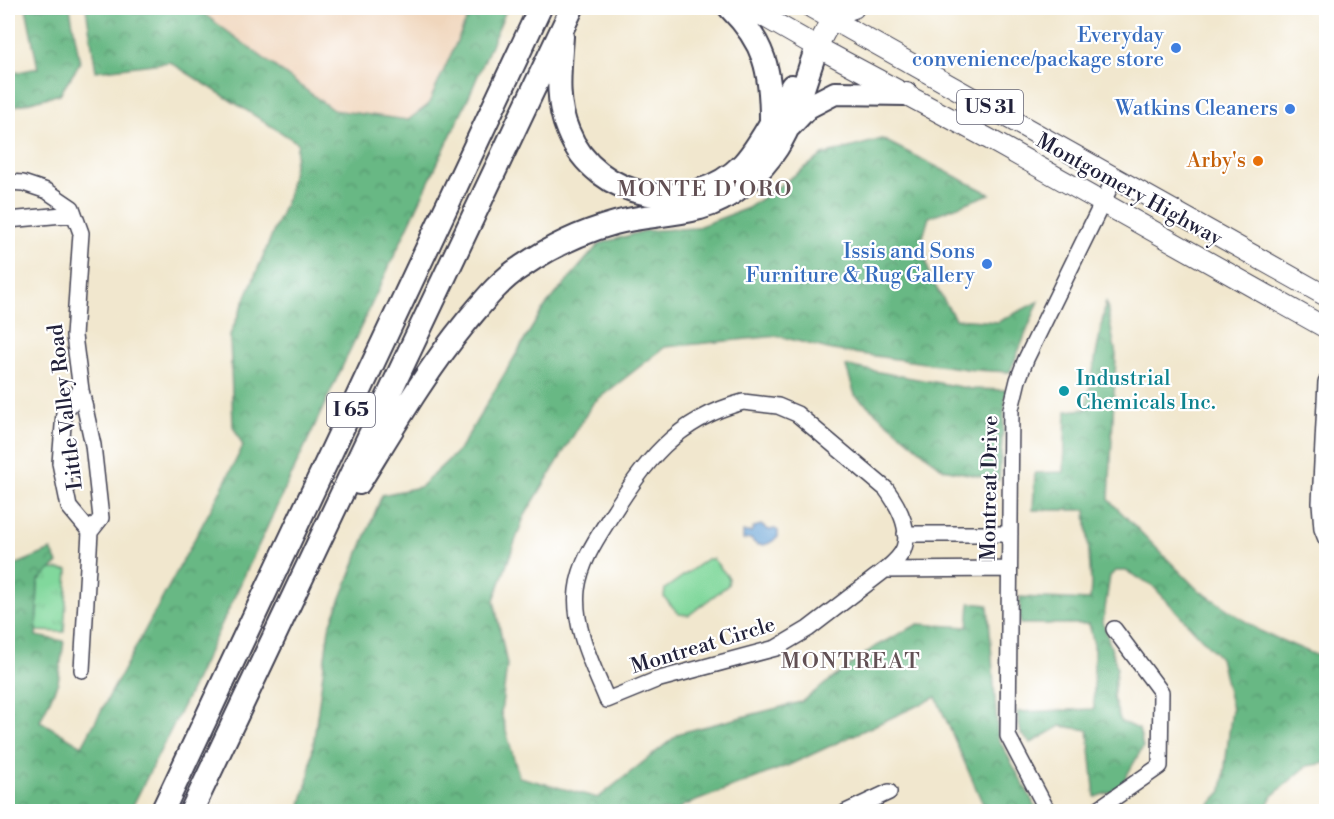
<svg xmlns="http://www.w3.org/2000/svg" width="1334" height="819" viewBox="0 0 1334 819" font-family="'Libre Bodoni',serif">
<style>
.built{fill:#f0d6bc}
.grass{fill:url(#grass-tufts);stroke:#527d6c;stroke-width:1.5}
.forest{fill:url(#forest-crowns);stroke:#456d60;stroke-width:1.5}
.pitch{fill:#81d89c;stroke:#527d6c;stroke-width:1.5}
.water{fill:#63a0d4;stroke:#426188;stroke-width:1.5}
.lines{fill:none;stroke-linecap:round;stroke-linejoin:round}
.minor-casing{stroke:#414051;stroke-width:18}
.major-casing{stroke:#414051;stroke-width:22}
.highway-casing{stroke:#414051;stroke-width:26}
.minor{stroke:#fff;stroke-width:15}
.major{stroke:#fff;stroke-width:20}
.highway{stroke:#fff;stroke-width:22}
.shop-dot{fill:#3f7fe0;stroke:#fff;stroke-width:2}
.food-dot{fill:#e8710a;stroke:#fff;stroke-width:2}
.culture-dot{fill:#0f9aa8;stroke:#fff;stroke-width:2}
.labels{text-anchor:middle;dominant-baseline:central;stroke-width:4.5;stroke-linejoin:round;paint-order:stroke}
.shield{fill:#fff;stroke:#646476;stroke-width:1.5}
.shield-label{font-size:20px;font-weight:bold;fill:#22223b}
.shop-label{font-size:21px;fill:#366cbe;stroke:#fff;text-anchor:end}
.food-label{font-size:21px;fill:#c56008;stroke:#fff;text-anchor:end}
.street-label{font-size:21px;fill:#22223b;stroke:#fff}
.culture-label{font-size:21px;fill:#0d838f;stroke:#fff;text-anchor:start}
.neighbourhood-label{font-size:22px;letter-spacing:1.5px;fill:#625054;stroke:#fff}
</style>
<defs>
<pattern id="grass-tufts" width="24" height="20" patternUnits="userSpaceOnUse" patternTransform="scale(1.5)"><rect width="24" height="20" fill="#81d89c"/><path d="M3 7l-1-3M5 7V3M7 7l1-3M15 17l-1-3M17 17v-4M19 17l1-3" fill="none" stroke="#6fb987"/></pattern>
<pattern id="forest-crowns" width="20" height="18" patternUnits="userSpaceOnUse" patternTransform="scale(1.5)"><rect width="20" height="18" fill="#68b884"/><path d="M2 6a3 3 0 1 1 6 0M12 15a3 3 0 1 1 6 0" fill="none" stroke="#55956d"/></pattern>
</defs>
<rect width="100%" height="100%" fill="#fff"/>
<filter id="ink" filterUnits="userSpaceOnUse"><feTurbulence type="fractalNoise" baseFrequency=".0167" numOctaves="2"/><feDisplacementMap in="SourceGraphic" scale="12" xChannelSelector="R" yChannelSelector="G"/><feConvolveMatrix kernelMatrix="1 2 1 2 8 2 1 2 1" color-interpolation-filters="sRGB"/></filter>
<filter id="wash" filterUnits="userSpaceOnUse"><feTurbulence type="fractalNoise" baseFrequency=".008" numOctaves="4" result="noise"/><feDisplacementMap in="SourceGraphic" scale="24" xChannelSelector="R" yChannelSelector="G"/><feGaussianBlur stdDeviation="1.35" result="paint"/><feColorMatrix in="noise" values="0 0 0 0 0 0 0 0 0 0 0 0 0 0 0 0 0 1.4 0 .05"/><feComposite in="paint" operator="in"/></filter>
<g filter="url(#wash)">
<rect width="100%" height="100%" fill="#f1e7ce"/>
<path class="built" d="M131,8H472L428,105L408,120L333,110L196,8L132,13Z"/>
<path class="grass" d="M51,569L68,570L64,632L36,631L38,581Z"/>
<path class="forest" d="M26,8H70L80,63L60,94L8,108V74L38,68Z
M86,8H131L133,13L196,8L333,110L408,120L428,105L472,8H507L470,94L188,696L130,811H8V568L51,550L58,563L38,581L36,636L64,641L58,682L40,721L82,746L219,494L243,446L233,426L230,335L288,197L298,143L170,62L96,71Z
M882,139L990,194L929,217L923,237L929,276L955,319L998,322L1039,301L1010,372L974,370L832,350L778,336L665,347L593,403L524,517L494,600L507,665L501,713L519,777L598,798L680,733L801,702L876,646L918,624L968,627L970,603L988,605L998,738L1038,811H986L936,697L789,765L683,806L677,811H299L309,776L329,628L382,495L420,487L460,449L543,309L599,244L644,231L695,228L748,208L823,155Z
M1106,301L1116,355L1109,500L1196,588L1260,631L1318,656L1326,639V763L1307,766L1272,796L1264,811H1204L1222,791L1232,709L1220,658L1152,585L1126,571H1116L1110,576L1103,622L1117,667L1113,698L1121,722L1139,729L1143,747L1119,789L1095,797L1088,730L1061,726L1031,743L1021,734L1017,712L1094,709V645L1089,624H1020V597L1090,600L1091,583L1086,510H1033L1035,473L1064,472L1066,411L1086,409Z
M846,366L972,389L1006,390L999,480L943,469L855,395Z"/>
<path class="pitch" d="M707,559H713L729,578L728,585L689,615L679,614L664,597L665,589Z"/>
<path class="water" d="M761,525L769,530L775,529L778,531V537C770,544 758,550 751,539L743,540V532H751L754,527Z"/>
</g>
<g filter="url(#ink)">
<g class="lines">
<g class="minor-casing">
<path id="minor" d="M8,182L23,183L47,191L72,208L81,233L74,336L81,390L93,445L101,518L90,532L82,670
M8,220L74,214
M1326,382L1320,503L1322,529L1326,539
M81,390L64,413L60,463L69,507L90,532
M743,402L778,406L797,414L886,489C897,504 911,528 904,548C901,557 892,564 885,570L808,629L776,648L656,680L607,700C593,666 573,628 577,590C580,564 595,541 609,519C645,462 675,420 743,402Z
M905,534H1010
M885,570L1009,569
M846,812L889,792
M1048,812L1008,736L1011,409L1018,380L1026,359L1115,177
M1094,812L1160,766L1161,692L1114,629"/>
</g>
<g class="major-casing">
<path id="major" d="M749,8L817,47L989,139L1326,328
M812,8L1326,296
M817,47C828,27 831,15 854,8"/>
</g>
<g class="highway-casing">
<path id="highway" d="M730,8C765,43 771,71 771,120
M562,36C560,68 555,101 568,131C596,201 691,217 743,164C761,145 778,109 792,86
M790,126L808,107L835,93L906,94
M359,483C393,428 426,371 467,321C483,302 500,280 521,267C550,247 582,232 615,223C643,215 672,216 700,208C731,200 760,174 777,148C796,118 805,80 817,47
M162,812L540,8
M191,812L572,8"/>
</g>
<use href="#minor" class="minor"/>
<use href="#major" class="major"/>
<use href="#highway" class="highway"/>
</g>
</g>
<g class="shop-dot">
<circle cx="1176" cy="48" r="6"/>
<circle cx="1290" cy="109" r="6"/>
<circle cx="987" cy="264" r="6"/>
</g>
<circle class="food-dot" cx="1258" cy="161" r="6"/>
<circle class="culture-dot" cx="1064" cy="391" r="6"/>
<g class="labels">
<g class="shield">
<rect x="957" y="90" width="66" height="34" rx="4.5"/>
<rect x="327" y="393" width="48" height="34" rx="4.5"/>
</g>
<g class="shield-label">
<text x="990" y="107">US 31</text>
<text x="351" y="410">I 65</text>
</g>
<g class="shop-label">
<text x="1164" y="36">Everyday<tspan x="1164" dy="24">convenience/package store</tspan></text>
<text x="1278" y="109">Watkins Cleaners</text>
<text x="975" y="252">Issis and Sons<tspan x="975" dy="24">Furniture &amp; Rug Gallery</tspan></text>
</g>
<g class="food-label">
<text x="1246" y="161">Arby's</text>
</g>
<g class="street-label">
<text transform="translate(1129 190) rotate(29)">Montgomery Highway</text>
<text transform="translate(66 407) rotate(-97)">Little Valley Road</text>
<text transform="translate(990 488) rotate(-89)">Montreat Drive</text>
<text transform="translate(703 646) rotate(-17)">Montreat Circle</text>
</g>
<g class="culture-label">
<text x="1076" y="379">Industrial<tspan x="1076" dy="24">Chemicals Inc.</tspan></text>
</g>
<g class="neighbourhood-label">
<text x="705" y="189">MONTE D'ORO</text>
<text x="851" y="661">MONTREAT</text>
</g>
</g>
<rect width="1334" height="819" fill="none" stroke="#fff" stroke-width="30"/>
</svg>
